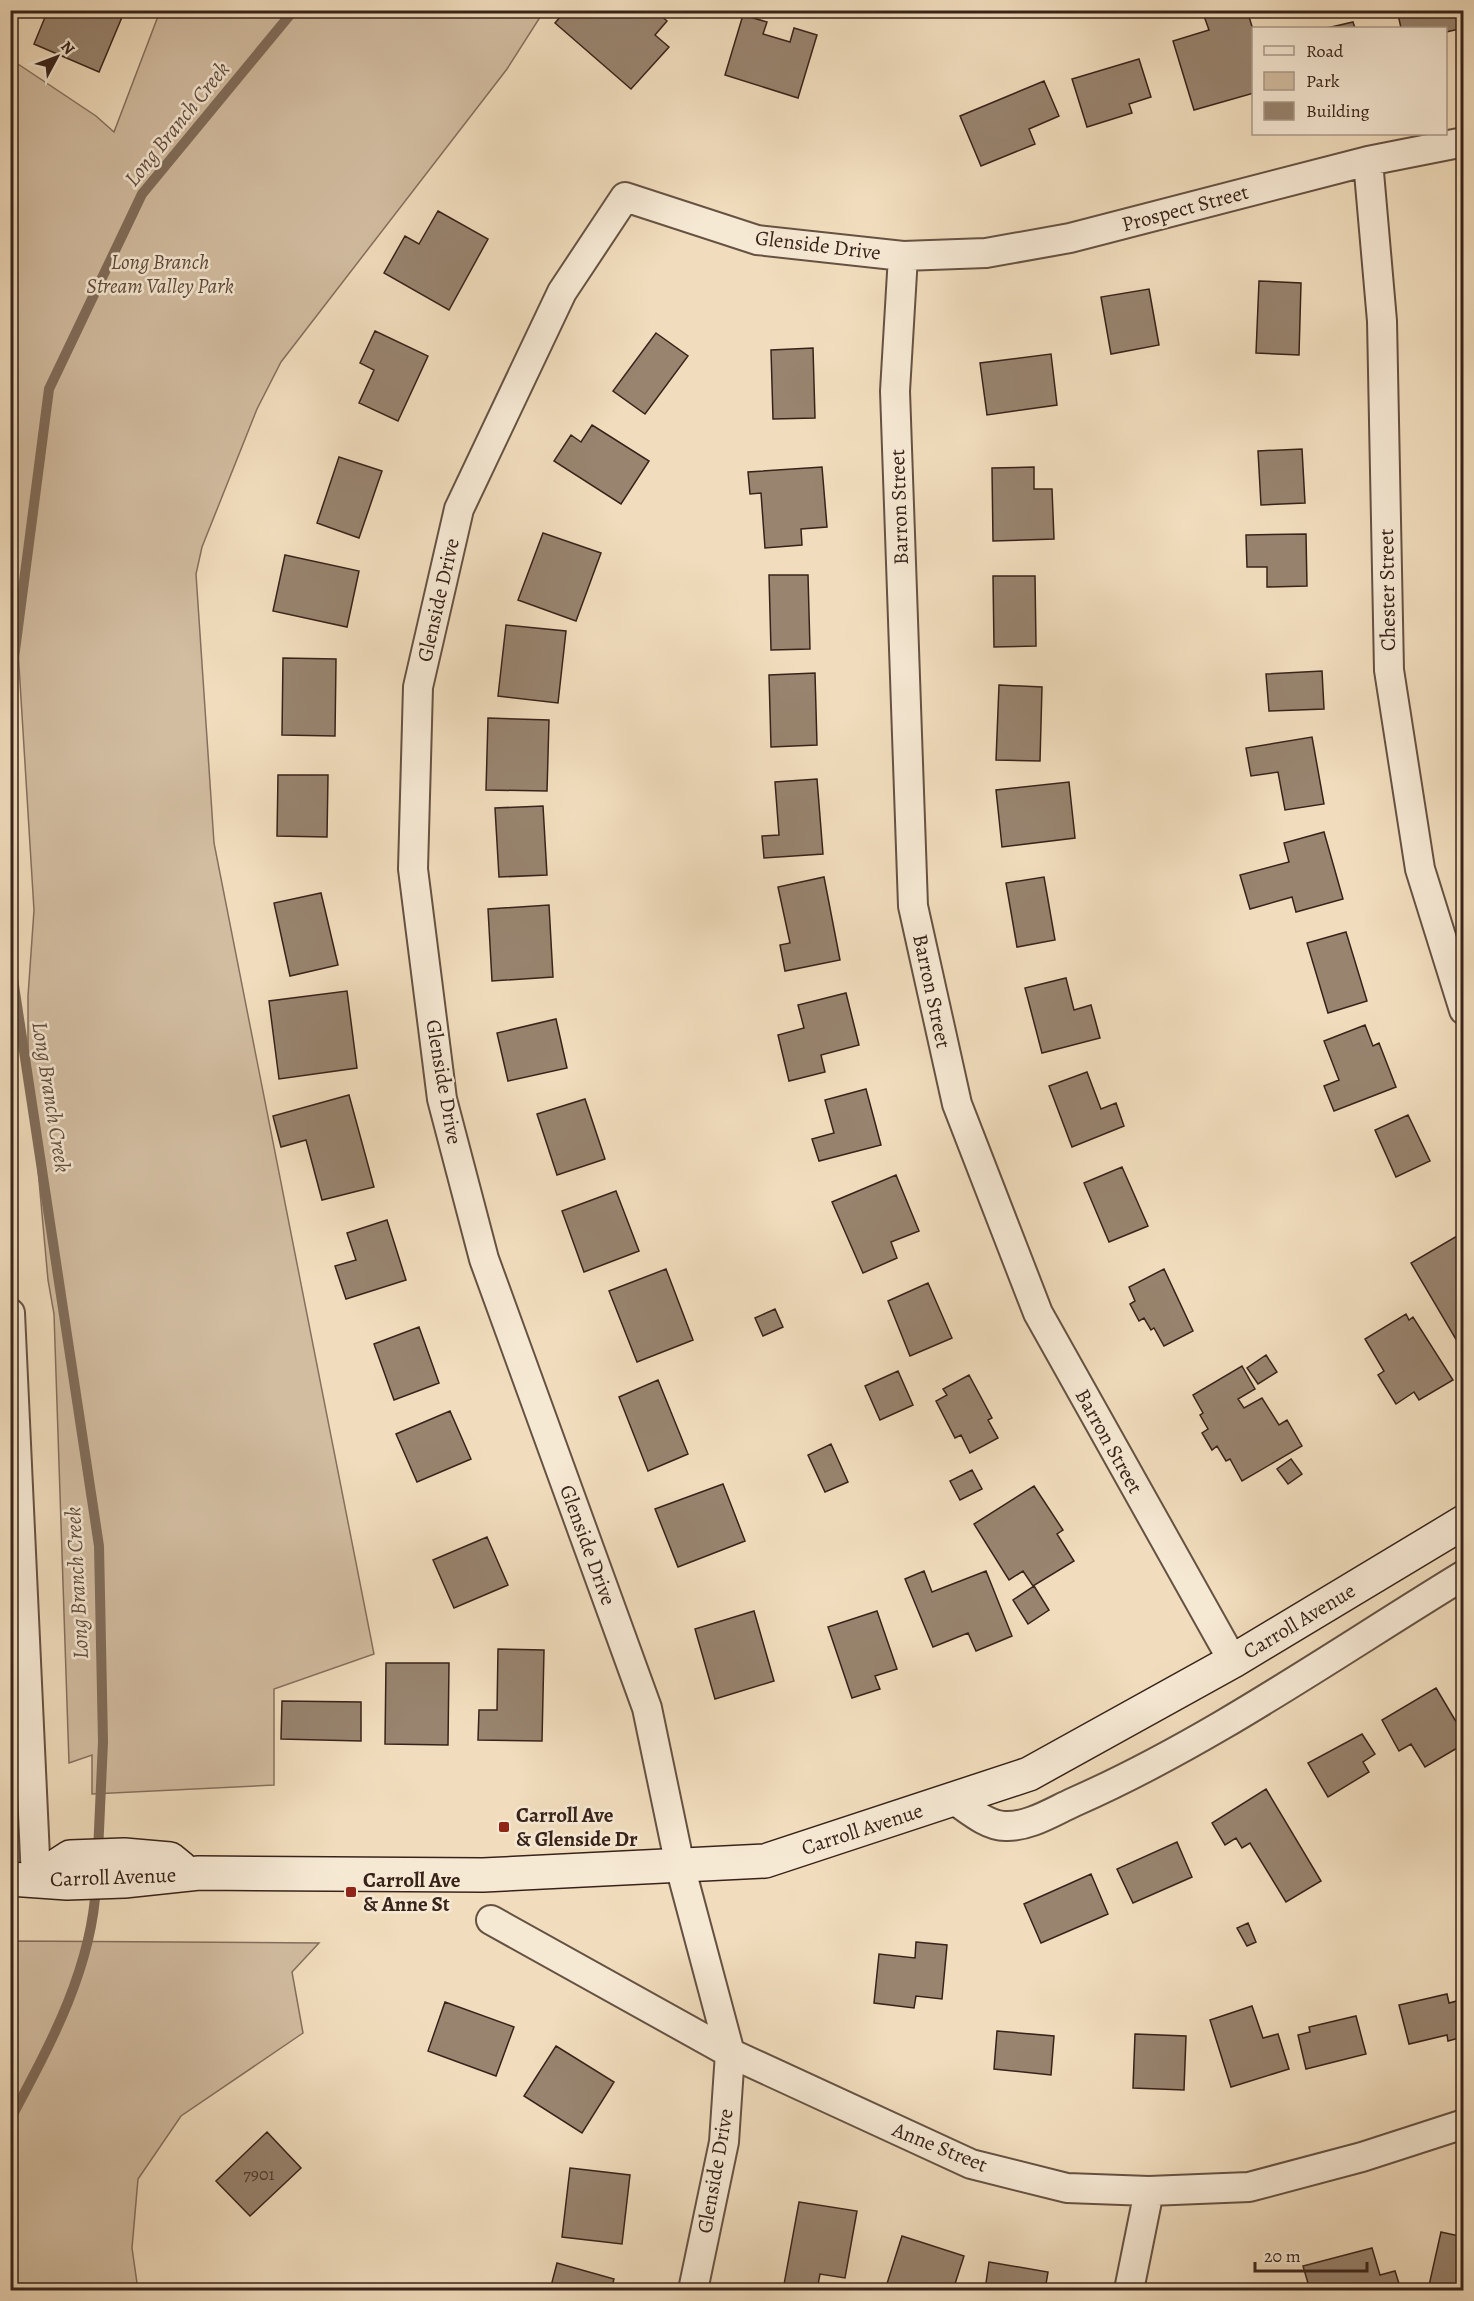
<svg xmlns="http://www.w3.org/2000/svg" width="1474" height="2301" viewBox="0 0 1474 2301" font-family="Alegreya,serif">
<style>
.green{fill:#d2bda1;stroke:#85705e;stroke-width:1.5}
.lines{fill:none;stroke-linecap:round;stroke-linejoin:round}
.stream{stroke:#816d5b;stroke-width:10}
.building{fill:#98846f;stroke:#38231a;stroke-width:1.5}
.street-casing{stroke:#665243;stroke-width:32}
.secondary-casing{stroke:#38231a;stroke-width:36}
.street{stroke:#f6e9d4;stroke-width:28}
.secondary{stroke:#f6e9d4;stroke-width:33}
.poi-dot{fill:#8f2418;stroke:#f6e9d4;stroke-width:2}
.labels{text-anchor:middle;dominant-baseline:central;stroke-width:5;stroke-linejoin:round;paint-order:stroke}
.number-label{font-size:18px;fill:#503b2f}
.street-label{font-size:21px;fill:#38231a;stroke:#f6e9d4}
.park-label{font-size:21px;font-style:italic;fill:#5e4a3c;stroke:#f6e9d4}
.poi-label{font-size:21px;font-weight:bold;fill:#38231a;stroke:#f6e9d4;text-anchor:start}
.water-label{font-size:22px;font-style:italic;fill:#634e40;stroke:#f6e9d4}
</style>
<rect width="100%" height="100%" fill="#f1ddbd"/>
<filter id="stains"><feTurbulence type="fractalNoise" baseFrequency=".00333" numOctaves="4"/><feColorMatrix values="0 0 0 0 .2 0 0 0 0 .09 0 0 0 0 .02 0 0 0 .5 -.17"/></filter>
<radialGradient id="worn" r=".72"><stop offset=".6" stop-color="#630" stop-opacity="0"/><stop offset="1" stop-color="#630" stop-opacity=".3"/></radialGradient>
<path class="green" d="M160,11H544L507,69L281,362L257,409L202,547L196,574L214,843L374,1654L274,1689V1785L92,1794V1755L69,1763L54,1314L48,1280L28,1059V996L34,910L15,601L10,596V82L18,64L96,116L114,132Z
M11,1941L319,1943L292,1972L303,2033L181,2116L138,2179L132,2248L138,2290H11Z"/>
<g class="lines">
<path class="stream" d="M10,689L49,389L142,194L294,10
M10,959L99,1546L103,1742L98,1852
M10,2120C49,2047 92,1969 96,1885"/>
</g>
<path class="building" d="M48,10H125L99,72L34,44Z
M566,10H655L667,21L655,35L669,47L631,89L555,23Z
M1223,10H1247L1254,33V93L1194,110L1173,41L1209,30L1204,16Z
M1397,10H1464V28L1446,32V28H1401Z
M743,15L767,22L763,34L790,42L794,28L817,35L798,98L725,75Z
M1353,22L1355,28H1327Z
M1139,59L1151,97L1129,104L1132,113L1087,127L1072,79Z
M1044,81L1059,116L1029,129L1035,144L981,166L960,116Z
M438,211L488,239L449,310L384,273L405,236L419,244Z
M1259,281L1301,283L1299,355L1256,353Z
M1149,289L1159,345L1111,354L1101,297Z
M375,331L428,356L398,421L359,403L374,370L360,363Z
M656,333L688,356L645,414L613,391Z
M813,348L815,418L773,419L771,350Z
M1051,354L1057,405L987,415L980,363Z
M592,425L649,461L621,504L554,461L571,435L581,442Z
M1302,449L1305,503L1261,505L1258,451Z
M339,457L382,471L359,538L317,523Z
M822,467L827,527L801,529L802,545L765,548L761,493L750,494L748,472Z
M1034,467V489H1052L1054,539L993,541L992,468Z
M543,533L601,553L576,621L518,600Z
M1306,534L1307,586L1267,587V567H1247L1246,535Z
M285,555L359,571L347,627L273,611Z
M769,575H808L810,649L771,650Z
M993,576H1035L1036,646L994,647Z
M506,625L566,631L558,703L498,696Z
M283,658L336,659L335,736L282,735Z
M1322,671L1324,709L1269,711L1266,674Z
M815,673L817,745L771,747L769,675Z
M999,685L1042,687L1040,761L996,760Z
M488,718L549,720L547,791L486,790Z
M1312,737L1324,804L1285,810L1278,772L1251,776L1246,748Z
M278,775H328L327,837L277,836Z
M817,779L823,854L764,858L762,836L779,835L775,782Z
M1069,782L1075,838L1002,847L996,790Z
M543,806L547,875L499,877L495,808Z
M1324,832L1343,899L1296,912L1292,897L1250,909L1240,875L1289,862L1284,843Z
M824,877L840,960L785,971L780,945L790,943L778,887Z
M1044,877L1055,940L1017,947L1006,883Z
M321,893L338,965L290,976L274,903Z
M549,905L553,977L492,981L488,909Z
M1346,932L1367,1001L1328,1013L1307,943Z
M1066,978L1074,1010L1091,1005L1100,1038L1042,1053L1025,988Z
M347,991L357,1068L279,1079L269,1001Z
M846,993L859,1045L821,1055L825,1072L789,1081L778,1035L804,1028L798,1005Z
M556,1019L567,1068L508,1081L497,1033Z
M1365,1025L1373,1046L1379,1043L1396,1087L1334,1111L1324,1086L1339,1080L1324,1041Z
M1087,1072L1101,1109L1116,1103L1124,1126L1072,1147L1049,1086Z
M866,1089L881,1145L819,1161L812,1139L834,1133L825,1100Z
M349,1095L374,1187L322,1200L306,1140L281,1147L273,1116Z
M585,1099L605,1159L557,1175L537,1114Z
M1408,1115L1430,1161L1396,1177L1375,1130Z
M1122,1167L1148,1226L1109,1242L1084,1183Z
M896,1175L919,1231L891,1242L897,1258L863,1273L832,1202Z
M616,1191L639,1251L584,1272L562,1211Z
M387,1220L406,1280L346,1299L335,1266L356,1260L347,1233Z
M1457,1236L1464,1247V1353L1411,1263Z
M666,1269L693,1340L637,1362L609,1291Z
M1164,1269L1193,1331L1164,1346L1154,1328L1151,1330L1144,1318L1139,1321L1130,1304L1135,1301L1129,1287Z
M928,1283L952,1338L910,1356L888,1301Z
M775,1309L783,1327L763,1336L755,1318Z
M1406,1314L1409,1320L1413,1317L1453,1380L1419,1400L1414,1392L1396,1404L1378,1375L1384,1371L1365,1339Z
M419,1327L439,1383L394,1400L374,1344Z
M1266,1355L1277,1372L1258,1384L1247,1368Z
M1242,1366L1255,1389L1238,1399L1244,1408L1262,1398L1279,1425L1287,1420L1302,1446L1242,1481L1230,1459L1226,1461L1217,1446L1212,1450L1202,1433L1208,1429L1200,1415L1203,1413L1193,1395Z
M898,1371L913,1405L880,1420L865,1386Z
M969,1375L992,1418L988,1420L998,1438L970,1453L961,1435L955,1438L936,1401L947,1395L943,1389Z
M658,1380L688,1454L648,1471L619,1397Z
M450,1411L471,1459L417,1482L396,1434Z
M831,1444L848,1482L825,1492L808,1455Z
M1291,1459L1302,1474L1288,1484L1277,1469Z
M972,1470L982,1489L960,1500L950,1481Z
M723,1484L745,1541L678,1567L655,1509Z
M1034,1486L1063,1530L1057,1534L1074,1561L1033,1586L1023,1571L1009,1580L974,1524Z
M487,1537L508,1585L454,1608L433,1560Z
M924,1571L932,1592L986,1571L1012,1636L976,1651L968,1633L933,1647L905,1579Z
M1034,1586L1049,1610L1028,1624L1013,1600Z
M754,1611L774,1681L715,1699L695,1629Z
M877,1611L897,1669L875,1676L880,1689L852,1698L828,1627Z
M498,1649L544,1650L542,1741L478,1740L479,1710H497Z
M386,1663H449L448,1745L385,1744Z
M1436,1688L1464,1735V1744L1425,1767L1411,1744L1399,1751L1382,1720Z
M282,1701L361,1702V1741L281,1739Z
M1362,1734L1375,1754L1363,1762L1369,1772L1328,1797L1308,1763Z
M1266,1789L1321,1881L1286,1902L1250,1843L1242,1848L1236,1838L1225,1845L1212,1823Z
M1177,1842L1192,1877L1133,1903L1117,1869Z
M1091,1874L1108,1914L1041,1943L1024,1904Z
M1248,1923L1256,1942L1247,1946L1237,1928Z
M916,1942L947,1945L942,1999L916,1996L914,2008L874,2003L879,1954L915,1958Z
M1447,1994L1449,2003L1464,1999V2030L1458,2032L1459,2038L1448,2041L1447,2035L1409,2044L1399,2005Z
M445,2002L514,2027L496,2076L428,2051Z
M1252,2006L1263,2038L1278,2034L1289,2069L1231,2087L1210,2020Z
M1356,2016L1366,2054L1306,2069L1298,2035L1310,2032L1309,2027Z
M997,2031L1054,2036L1051,2075L994,2069Z
M1135,2034L1186,2036L1184,2090L1133,2088Z
M556,2046L614,2082L582,2133L524,2096Z
M267,2132L301,2168L250,2216L216,2181Z
M570,2168L630,2175L622,2244L562,2237Z
M799,2202L857,2211L845,2278L820,2274L817,2290H783Z
M1441,2232L1464,2237V2290H1428Z
M902,2236L964,2256L953,2290H885Z
M1372,2248L1380,2275L1395,2271L1401,2290H1310L1303,2266Z
M989,2262L1048,2272L1045,2290H985Z
M557,2263L614,2279L611,2290H550Z"/>
<g class="lines">
<g class="street-casing">
<path id="street" d="M1368,161L1382,321L1389,670L1420,869L1464,1010
M903,256L895,391L913,906L957,1104L1038,1313L1233,1661
M10,1313L36,1879
M953,1799C968,1809 987,1826 1005,1826C1029,1827 1052,1812 1074,1802C1210,1742 1336,1653 1464,1575
M491,1920L730,2053L971,2164L1067,2188L1149,2191L1249,2187L1362,2157L1464,2124
M693,2290L724,2142L730,2053L680,1866L647,1708L484,1259L442,1099L413,869L418,687L459,509L562,292L625,197L757,240L903,256L986,253L1070,238L1368,161L1464,142
M1129,2290L1149,2191"/>
</g>
<g class="secondary-casing">
<path id="secondary" d="M10,1879L67,1883L124,1881L199,1873L483,1875L765,1861L1029,1774L1233,1661L1464,1522
M36,1879L70,1857L124,1855L170,1859L181,1868"/>
</g>
<use href="#street" class="street"/>
<use href="#secondary" class="secondary"/>
</g>
<g class="poi-dot">
<rect x="498" y="1821" width="12" height="12" rx="3"/>
<rect x="345" y="1886" width="12" height="12" rx="3"/>
</g>
<g class="labels">
<g class="number-label">
<text x="259" y="2174">7901</text>
</g>
<g class="street-label">
<text transform="translate(1185 208) rotate(-15)">Prospect Street</text>
<text transform="translate(818 245) rotate(7)">Glenside Drive</text>
<text transform="translate(899 507) rotate(-92)">Barron Street</text>
<text transform="translate(1387 590) rotate(-91)">Chester Street</text>
<text transform="translate(438 600) rotate(-77)">Glenside Drive</text>
<text transform="translate(932 991) rotate(78)">Barron Street</text>
<text transform="translate(444 1082) rotate(80)">Glenside Drive</text>
<text transform="translate(1109 1441) rotate(61)">Barron Street</text>
<text transform="translate(588 1545) rotate(70)">Glenside Drive</text>
<text transform="translate(1299 1621) rotate(-31)">Carroll Avenue</text>
<text transform="translate(862 1829) rotate(-18)">Carroll Avenue</text>
<text transform="translate(113 1877) rotate(-2)">Carroll Avenue</text>
<text transform="translate(940 2147) rotate(22)">Anne Street</text>
<text transform="translate(715 2171) rotate(-80)">Glenside Drive</text>
</g>
<g class="park-label">
<text x="160" y="262">Long Branch<tspan x="160" dy="24">Stream Valley Park</tspan></text>
</g>
<g class="poi-label">
<text x="516" y="1815">Carroll Ave<tspan x="516" dy="24">&amp; Glenside Dr</tspan></text>
<text x="363" y="1880">Carroll Ave<tspan x="363" dy="24">&amp; Anne St</tspan></text>
</g>
<g class="water-label">
<text transform="translate(177 124) rotate(-51)">Long Branch Creek</text>
<text transform="translate(51 1097) rotate(81)">Long Branch Creek</text>
<text transform="translate(77 1583) rotate(-93)">Long Branch Creek</text>
</g>
</g>
<rect width="1474" height="2301" fill="none" stroke="#f1ddbd" stroke-width="36"/>
<rect x="12" y="12" width="1450" height="2277" fill="none" stroke="#38231a" stroke-width="3"/>
<rect x="18" y="18" width="1438" height="2265" fill="none" stroke="#38231a" stroke-width="1.5"/>
<rect x="1252" y="27" width="195" height="108" fill="#f6e9d4" stroke="#aa9a8a" stroke-width="1.5"/>
<rect x="1264" y="46" width="30" height="9" fill="#f6e9d4" stroke="#aa9a8a" stroke-width="1.5"/>
<text x="1306" y="57" font-size="18" fill="#38231a">Road</text>
<rect x="1264" y="72" width="30" height="18" fill="#d2bda1" stroke="#aa9a8a" stroke-width="1.5"/>
<text x="1306" y="87" font-size="18" fill="#38231a">Park</text>
<rect x="1264" y="102" width="30" height="18" fill="#98846f" stroke="#aa9a8a" stroke-width="1.5"/>
<text x="1306" y="117" font-size="18" fill="#38231a">Building</text>
<g transform="translate(57 57) rotate(49)" stroke="#f6e9d4" stroke-width="4.5" paint-order="stroke">
<path d="M0-4.5L10 22L0 15L-10 22Z" fill="#38231a"/>
<text y="-9" font-size="16" font-weight="bold" text-anchor="middle" fill="#38231a">N</text>
</g>
<path d="M1255 2262v9h112v-9" fill="none" stroke="#38231a" stroke-width="3"/>
<text x="1264" y="2262" font-size="18" fill="#38231a" stroke="#f6e9d4" stroke-width="4.5" paint-order="stroke">20 m</text>
<rect width="100%" height="100%" filter="url(#stains)"/>
<rect width="100%" height="100%" fill="url(#worn)"/>
</svg>
